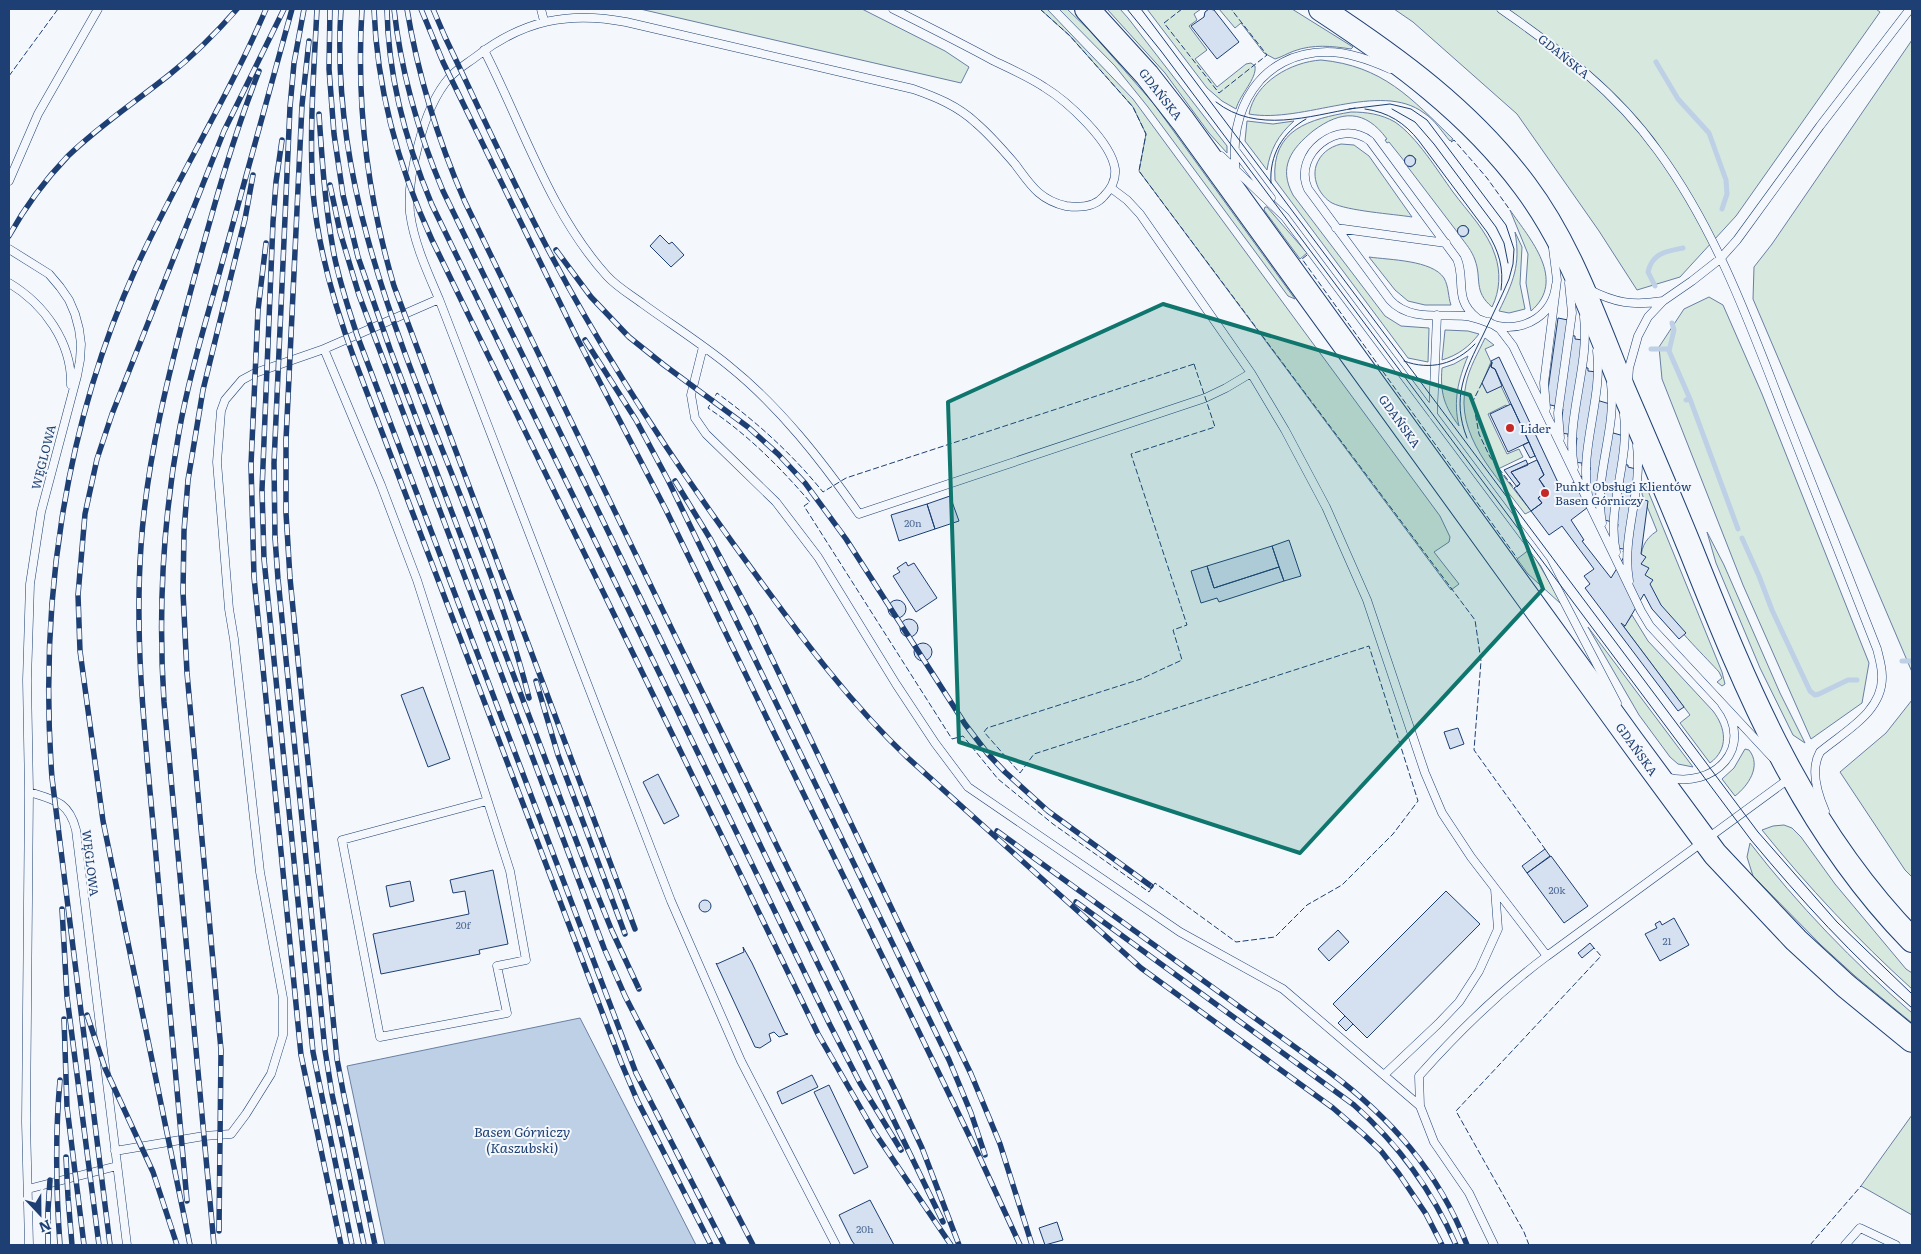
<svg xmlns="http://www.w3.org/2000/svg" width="1921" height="1254" viewBox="0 0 1921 1254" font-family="Literata,serif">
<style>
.green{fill:#d7e8df;stroke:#687fa3}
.water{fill:#bed0e5;stroke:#687fa3}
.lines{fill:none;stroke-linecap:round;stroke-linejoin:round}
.stream{stroke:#bed0e5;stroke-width:5}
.building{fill:#d5e0f0;stroke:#1d3f73;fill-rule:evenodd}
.lane-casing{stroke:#1d3f73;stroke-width:9}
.primary-casing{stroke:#1d3f73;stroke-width:26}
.lane{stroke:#f4f7fb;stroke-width:8}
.primary{stroke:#f4f7fb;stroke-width:24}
.tram{stroke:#1d3f73;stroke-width:1}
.rail-casing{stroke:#1d3f73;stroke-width:5.5}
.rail{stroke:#f4f7fb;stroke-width:4;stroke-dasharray:11;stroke-linecap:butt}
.fence{stroke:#1d3f73;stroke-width:1;stroke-dasharray:6 2.5;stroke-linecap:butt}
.marked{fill:#0f766e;fill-opacity:0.2;stroke:#0f766e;stroke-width:4;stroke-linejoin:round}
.poi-dot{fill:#c62828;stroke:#f4f7fb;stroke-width:2}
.labels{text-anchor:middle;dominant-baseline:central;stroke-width:4;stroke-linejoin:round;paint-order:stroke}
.number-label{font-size:10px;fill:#4b6792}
.street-label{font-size:12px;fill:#1d3f73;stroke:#f4f7fb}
.poi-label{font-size:12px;fill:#1d3f73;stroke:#f4f7fb;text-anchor:start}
.water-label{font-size:14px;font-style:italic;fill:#1d3f73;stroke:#f4f7fb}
</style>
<rect width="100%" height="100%" fill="#f4f7fb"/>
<path class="green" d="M640,9H862L945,51L969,67L961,83Z
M1040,9H1047L1133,99L1440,516L1450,537L1449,542L1434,552L1459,584L1451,590L1139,171L1146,134L1133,107L1070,36Z
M1059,9H1067L1090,31L1154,104L1295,299L1288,296L1148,107L1115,66Z
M1107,9H1120L1128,18L1227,146V153L1209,133L1165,73Z
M1147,9H1201L1194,14L1197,20L1189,26L1207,50L1195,59L1217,87L1246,64L1251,63L1255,66C1257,79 1240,94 1236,109L1222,101L1207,88Z
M1219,9H1292L1353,47L1351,49C1332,46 1313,44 1294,51C1288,53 1282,57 1275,59L1264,53L1241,23L1235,28Z
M1394,9H1876L1880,12L1736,216L1680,277L1637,290L1599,231L1517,114L1413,22Z
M1912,40V672L1753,299L1754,267L1772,244Z
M1321,60C1383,66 1411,98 1453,139L1450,141C1442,132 1435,120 1424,113C1380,80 1303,124 1249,114C1255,82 1291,62 1321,60Z
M1351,112C1366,112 1381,114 1395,122C1417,137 1437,170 1453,192C1467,211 1488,232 1495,255C1501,272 1500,291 1492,307C1473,291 1482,279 1475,260C1472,251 1466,244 1460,236L1464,237L1468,234L1469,230L1466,226H1462L1458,228V233L1407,166L1411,167L1415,164L1416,159L1413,156L1409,155L1405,158V162L1389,142L1387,143L1385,140L1387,139C1365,109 1341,110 1313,131C1291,149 1278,167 1293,195L1385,316L1401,326L1429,328L1428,362L1408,358L1275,180C1271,129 1310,119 1351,112Z
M1247,121L1273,124L1294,121C1278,135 1270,150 1267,170L1245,141Z
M1341,144L1354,145L1369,156L1412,217C1393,214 1348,211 1332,203C1320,196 1312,180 1316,166C1320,154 1329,147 1341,144Z
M1265,207H1267L1307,253L1300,259L1264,210Z
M1510,210C1530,239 1567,280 1531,311L1526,283L1528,254Z
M1515,232L1522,247L1520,284L1525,309L1509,313L1499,311C1513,282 1521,265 1515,232Z
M1369,257C1390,260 1432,260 1444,278C1449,287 1448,297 1451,305H1425L1408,301L1395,290Z
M1709,297L1723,305L1762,394L1869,663L1862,703L1811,739L1743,585L1662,379L1659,347L1684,309Z
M1445,330L1468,331L1479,334C1469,347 1458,355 1442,360Z
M1485,338L1494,345L1485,349L1491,362L1482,383L1501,386L1510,405L1507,406L1506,405L1488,414L1507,454L1519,449L1523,457L1498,469L1531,511L1525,514C1497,476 1454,436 1466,384C1469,368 1478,353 1485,338Z
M1468,356C1458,380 1453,401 1459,426C1444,406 1440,393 1442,368L1454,364Z
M1644,481L1722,672L1725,684L1722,686L1717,682L1722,678L1719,672C1695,645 1605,564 1657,531L1642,494Z
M1707,532L1724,565L1780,693L1805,743L1793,735L1760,668L1716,563Z
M1530,549L1561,602L1560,603L1528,574L1517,559Z
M1632,615L1648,641L1713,711C1726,728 1729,749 1710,763L1680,723L1690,715L1624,627Z
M1588,627L1693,767L1678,764L1670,757L1639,715Z
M1912,700V877L1905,870L1840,772L1886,733Z
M1745,749L1749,750C1762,766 1748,786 1735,796L1722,779L1734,768Z
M1784,825L1792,828L1801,837L1835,884L1906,969L1912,973V989C1858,940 1808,887 1762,830L1773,826Z
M1750,843C1798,905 1853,962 1912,1013V1023L1855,976L1821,945L1753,876L1747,857Z
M1912,1115V1215L1861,1186Z"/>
<path class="water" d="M580,1018L696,1245H385L347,1066Z"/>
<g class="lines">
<path class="stream" d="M1656,62L1678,99L1709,133L1726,180L1727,194L1722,209
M1655,286L1648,272C1652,253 1667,251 1683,248
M1672,323L1674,330L1669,351L1690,399L1686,400
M1651,349H1669
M1690,399L1738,529
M1742,538L1759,576L1772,610L1810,691L1815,695L1819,694L1848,680H1857
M1902,661H1912"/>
</g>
<path class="building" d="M1209,9L1214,10L1239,42L1217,59L1191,26L1204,17L1205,12Z
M1404.5 161a5.5 5.5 0 1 1 11 0a5.5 5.5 0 1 1-11 0Z
M1457.5 231a5.5 5.5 0 1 1 11 0a5.5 5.5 0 1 1-11 0Z
M660,235L669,244L672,242L684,255L671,267L650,246Z
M1558,318L1568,320L1566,335L1575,336V339L1583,340L1579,367L1588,368V371L1597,372L1593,399L1610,404L1606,431L1624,436L1619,464L1628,465V467L1636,469L1631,496L1648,501L1641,554L1646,557L1641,564L1649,568L1645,575L1653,580L1650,584L1661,605L1686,633L1679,639L1652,609L1644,594L1625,626L1621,623L1684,707L1678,711L1585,588L1590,584L1584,576L1594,569L1562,526L1549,535L1531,511L1542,503L1538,498L1542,495L1546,498L1549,496V493L1539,479L1544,475L1495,369L1491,367L1492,363L1491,361L1499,357L1562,491L1590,470V467L1582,466V463L1573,462L1577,438L1568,437V434L1560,433L1563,409H1554L1555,406L1546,404ZM1604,495L1606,496L1602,519L1618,524L1615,548L1624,549L1623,552H1627L1611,578L1582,541L1584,540L1571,520Z
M1492,362L1491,367L1495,369L1502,386L1487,393L1482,383Z
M1511,404L1529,442L1508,452L1490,414Z
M1529,442L1535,456L1530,458L1523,445Z
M1526,460L1528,465L1511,472L1520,484L1517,487L1504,470Z
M1537,460L1544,475L1539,479L1549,495L1546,498L1542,495L1538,498L1542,503L1531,511L1514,488L1520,484L1511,472Z
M950,496L959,521L935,529L927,504Z
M927,504L935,529L899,541L891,515Z
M1289,540L1301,576L1284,581L1272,546Z
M1272,546L1279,567L1214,588L1207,566Z
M906,562L908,566L914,563L937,598L916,612L893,576L900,572L897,568Z
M1207,566L1214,588L1279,567L1284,581L1219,602L1217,598L1201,603L1191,571Z
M888 609a9 9 0 1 1 18 0a9 9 0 1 1-18 0Z
M900 628a9 9 0 1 1 18 0a9 9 0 1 1-18 0Z
M914 652a9 9 0 1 1 18 0a9 9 0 1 1-18 0Z
M423,687L450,759L428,767L401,695Z
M1458,728L1464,744L1450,749L1444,732Z
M658,774L679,816L664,824L643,782Z
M1545,849L1550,856L1527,873L1522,866Z
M1551,856L1588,906L1564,923L1527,873Z
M493,870L508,944L479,950L480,954L381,974L373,934L469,914L465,891L453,893L450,880Z
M410,881L414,901L390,907L386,886Z
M1446,891L1480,924L1367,1038L1333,1004Z
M699 906a6 6 0 1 1 12 0a6 6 0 1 1-12 0Z
M1674,918L1689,945L1660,961L1645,934L1657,928L1655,924L1660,921L1662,925Z
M1338,930L1349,942L1329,961L1318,949Z
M1590,943L1594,948L1582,958L1578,953Z
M743,947L752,963L785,1033L788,1034L779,1037L774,1032L769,1034L771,1041L760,1048L755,1047L716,963L717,964L744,952Z
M1345,1016L1353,1024L1346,1031L1338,1023Z
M812,1075L818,1087L782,1104L777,1092Z
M829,1085L868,1167L854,1174L814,1092Z
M870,1200L894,1245H855L852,1241L839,1215Z
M1057,1222L1063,1240L1045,1245L1039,1228Z"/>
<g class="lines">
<g class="lane-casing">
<path id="lane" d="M541,9L544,21
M1501,9C1561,51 1615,91 1658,151C1716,230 1750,324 1785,415C1815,493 1846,571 1877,649C1879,657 1882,667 1882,676C1883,712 1845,731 1820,752C1810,770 1817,793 1825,811
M484,50C523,126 549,212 607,276C617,287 631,295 643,304C672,325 702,344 729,366C780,407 822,461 859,514L1205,398L1226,388L1251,373
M1235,150L1271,198
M1221,156L1285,217L1544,563L1617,703
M1236,172C1227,111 1260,52 1327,52C1349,52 1370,60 1390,69
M9,181L38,114L98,9
M1111,188L1127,200L1140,214L1251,373L1285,430L1326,507L1367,600L1425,773L1442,813L1471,857L1547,956C1500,991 1458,1032 1419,1076L1420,1106L1434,1142L1469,1193L1494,1245
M1336,228L1446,243
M9,249L49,274L60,287L69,300L75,314L79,329L81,344L80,360L77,376L41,512L30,584L27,680L29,792C55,800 69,802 76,830L127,1245
M9,283C44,304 72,342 71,385
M1588,289C1615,303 1633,306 1663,301
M439,299C427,271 414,243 410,213C408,190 412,168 418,146C424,122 434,95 450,77C457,69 468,63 477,56C524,20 569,11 626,22L913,89C936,97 958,106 976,123C990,135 1003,150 1015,164C1030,184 1039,200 1066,206C1080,208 1095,207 1104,196C1111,189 1116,179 1115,169C1111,141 1067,101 1044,87C1029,77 1011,69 994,61C961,43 927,26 893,9
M1477,318C1453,300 1466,279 1457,259L1370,141C1339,117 1292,154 1308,189L1390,300C1409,321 1440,314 1465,316C1477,317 1487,323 1498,326C1527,331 1553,314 1556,285
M1489,322L1500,329L1513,346L1641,611L1650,626L1772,757
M703,347L691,395L695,418L706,434L776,502L818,557L896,684L935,743L968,787L1180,932L1283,989L1420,1106
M1628,382L1629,368L1638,336L1648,317L1663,301L1692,281L1720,259L1737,240L1820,126L1910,9
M1546,408L1544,383L1557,280L1553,248
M1433,415L1437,315
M1560,438L1558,413L1572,313L1569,283
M1574,467C1565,420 1590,366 1584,317
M1588,495C1579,449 1603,398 1597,351
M1602,523C1593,477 1617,430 1611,384
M1616,552C1606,510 1630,460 1624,415
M1629,581C1621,536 1643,491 1637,446
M1666,777C1714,790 1756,747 1722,704
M29,792L26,1122L29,1245
M487,801L342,840L380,1037L507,1013L497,966L526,960L510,871L417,580L381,485L324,349L439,299L671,901L741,1061L836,1245
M1547,956L1790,778
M1384,1075L1438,1024L1459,1002L1479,971L1498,929L1495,889
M115,1151L204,1136L231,1134L246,1114L271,1074L283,1035V998L260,872L234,639L229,609L217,462L221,411L225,400L242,380L255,373L324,349
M28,1189L117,1166
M1845,1245L1860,1228L1896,1245"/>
</g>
<g class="primary-casing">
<path id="primary" d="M1087,9L1147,75L1183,121L1631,740L1715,854L1796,940L1846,986L1912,1040
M1321,9C1397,59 1470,112 1525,186C1570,246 1595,320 1623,389C1646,442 1669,496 1691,550C1748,693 1803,828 1912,940"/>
</g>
<use href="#lane" class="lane"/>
<use href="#primary" class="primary"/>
<path class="tram" d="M1127,9L1161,51L1751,840C1801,900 1853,957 1912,1008
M1141,9L1758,832L1837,922L1912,994
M1216,102C1257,134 1309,116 1355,108
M1349,109L1390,104L1411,109L1427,120L1506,225L1514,249L1513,264L1509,279C1501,298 1492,316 1483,335C1465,371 1451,398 1467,438
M1365,109C1388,112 1405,123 1419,141L1487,232C1499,251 1504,268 1501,290
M1392,109L1415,122L1434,144L1496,227L1504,243L1508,263
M1271,183C1269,155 1283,132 1306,119
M1404,361C1430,371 1456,364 1475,344"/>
<g class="rail-casing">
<path id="rail" d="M304,9L294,63L290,107L274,463L275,538L278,579L325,1050L332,1094L364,1245
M317,9C314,69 309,131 313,192C318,250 335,307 355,361L621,1062L637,1100L711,1245
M330,9L329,69L334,134L343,195L358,257L390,349L587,869L612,931L639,989
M341,9C325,256 471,467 529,698
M362,9C356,104 367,195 394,286L635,929
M374,9C377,90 398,166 432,240L818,1034L875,1133L951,1245
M387,9C388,77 406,143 432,205L830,1025L860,1083L901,1150
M394,9C401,72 418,132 443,191L943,1222
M407,9C418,76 438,140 465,202L897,1094L922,1148L959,1245
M421,9L443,62L577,338L666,510L980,1158L1020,1245
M433,9L445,37C480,110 513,184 551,255C611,368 683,476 759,579C805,642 851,704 908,758L1141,968L1333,1108L1363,1134L1381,1151L1399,1174L1426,1214L1442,1245
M309,41L302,105L286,440V513L290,578L337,1059L343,1091L375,1245
M319,114C322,160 325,204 333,249C338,278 348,307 357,335L636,1073L724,1245
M282,140L276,182L273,222L262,490L264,559L313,1052L352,1245
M330,185L340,232L359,295L604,948L625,996L753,1245
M9,236C25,207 45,180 68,156C99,126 135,102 169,75C194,55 216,33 237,9
M266,243L258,310L251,465L254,577L301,1055L341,1245
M556,250L591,297L629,337L664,365L748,427L778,454L805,483L846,539L965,724L988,754L1005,772L1048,811L1151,886
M585,340L636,420L668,480L949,1060L971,1113L985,1155
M675,481L711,540L753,619L971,1074L1000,1144L1032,1245
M536,681L558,755L625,934
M997,831L1328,1071C1391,1118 1438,1171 1467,1245
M1076,902L1354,1105C1399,1145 1432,1190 1456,1245
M62,909L67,997L99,1245
M87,1015L105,1068L153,1172L177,1245
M64,1019L67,1107L84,1245
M66,1157L68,1197L72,1245
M187,1201C176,1082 166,963 155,845C146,745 134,646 141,546C147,457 169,372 192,286C212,213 231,142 259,71
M219,1231L221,1050L187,673L183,592L184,531L188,480L203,390L245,219L253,175
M48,1245V1210L50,1180
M60,1245C56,1190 55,1135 60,1080
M110,1245L52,778C39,604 64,427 136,268C176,180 228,98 266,9
M190,1245L103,821L80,651L78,595L85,514L97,459L112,414L224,131L284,9
M214,1245L164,702C158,611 163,521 179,432C189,376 206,321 221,267C245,181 268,95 292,9"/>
</g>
<use href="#rail" class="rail"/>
<path class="fence" d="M1040,9L1070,36L1133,107L1146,134L1139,171L1475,620L1481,661L1474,750L1545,849
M1182,9L1164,23L1219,93L1267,55L1231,9
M9,76L58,9
M1451,142L1454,140L1487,178L1510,210
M1307,255L1302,259L1517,558
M1194,364L1215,427L1131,454L1187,625L1173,630L1182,660L1141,679L987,728L984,732L1020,773L1034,754L1369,646L1418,801L1393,834L1342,885L1307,905L1275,937L1236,942L1155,883L1149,892L1053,824L998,779L963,736L952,739L804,506L810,502C779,466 747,434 708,408L717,393C757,422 792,454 823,492L846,478Z
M1482,383L1473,401L1479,434L1490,457L1514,488
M1529,1245L1524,1232L1456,1111L1601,956L1594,948
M1810,1245L1861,1186"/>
</g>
<path class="marked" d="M1163,304L1470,395L1543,589L1300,853L959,742L948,402Z"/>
<g class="poi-dot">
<circle cx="1510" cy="428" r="5"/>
<circle cx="1545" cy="493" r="5"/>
</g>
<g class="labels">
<g class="number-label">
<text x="913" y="522">20n</text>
<text x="1557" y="889">20k</text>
<text x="463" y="924">20f</text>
<text x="1667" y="940">21</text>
<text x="865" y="1228">20h</text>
</g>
<g class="street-label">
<text transform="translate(1564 56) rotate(39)">GDAŃSKA</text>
<text transform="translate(1161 94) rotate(52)">GDAŃSKA</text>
<text transform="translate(1400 421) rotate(54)">GDAŃSKA</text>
<text transform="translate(43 457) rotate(-76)">WĘGLOWA</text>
<text transform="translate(1637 749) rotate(54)">GDAŃSKA</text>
<text transform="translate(91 863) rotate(83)">WĘGLOWA</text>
</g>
<g class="poi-label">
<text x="1520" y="428">Lider</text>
<text x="1555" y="486">Punkt Obsługi Klientów<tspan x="1555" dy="14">Basen Górniczy</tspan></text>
</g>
<g class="water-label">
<text x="522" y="1131">Basen Górniczy<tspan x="522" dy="16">(Kaszubski)</tspan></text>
</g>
</g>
<rect width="1921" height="1254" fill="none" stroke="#1d3f73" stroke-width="20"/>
<g transform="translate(40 1214) rotate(158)" stroke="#f4f7fb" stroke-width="4" paint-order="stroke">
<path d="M0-4L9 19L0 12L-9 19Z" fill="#1d3f73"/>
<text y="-8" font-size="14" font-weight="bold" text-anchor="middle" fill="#1d3f73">N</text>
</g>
</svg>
